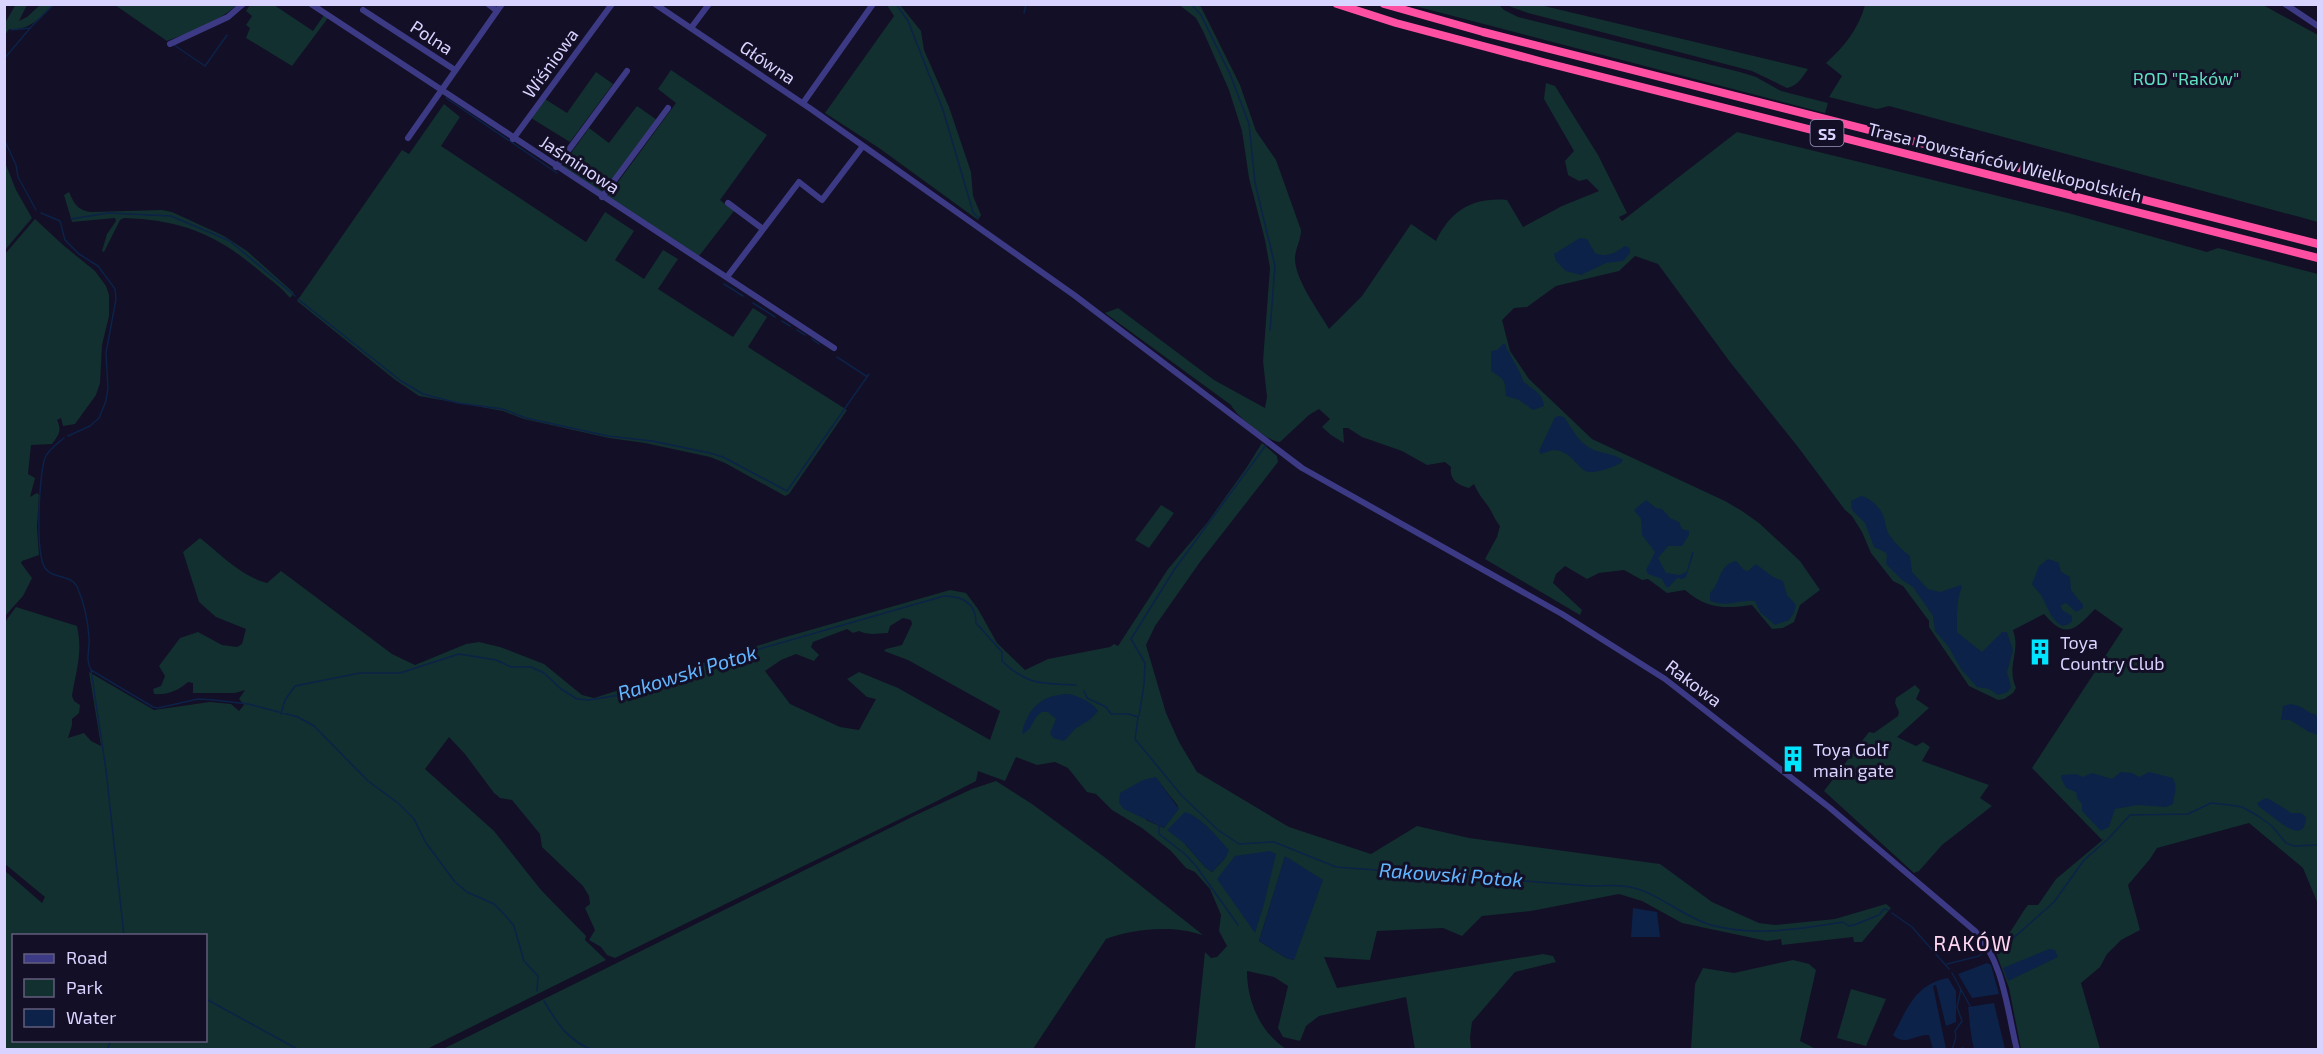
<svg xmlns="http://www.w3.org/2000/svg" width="2323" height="1054" viewBox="0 0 2323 1054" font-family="'Exo 2',sans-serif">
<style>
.green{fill:#12302f;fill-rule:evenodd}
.water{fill:#0c2248}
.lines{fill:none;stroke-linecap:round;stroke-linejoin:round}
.stream{stroke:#0c2248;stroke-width:1.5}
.minor{stroke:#3d3a85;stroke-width:6}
.highway{stroke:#ff4fa3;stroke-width:8}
.labels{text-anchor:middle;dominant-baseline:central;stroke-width:6;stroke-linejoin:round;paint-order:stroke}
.shield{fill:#130f26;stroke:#9e99be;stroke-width:1.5}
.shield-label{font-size:16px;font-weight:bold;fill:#d9d4ff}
.street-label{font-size:18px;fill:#d9d4ff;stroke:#130f26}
.park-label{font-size:18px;fill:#5fe0c0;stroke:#130f26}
.poi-label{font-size:18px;fill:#d9d4ff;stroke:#130f26;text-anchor:start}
.water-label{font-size:20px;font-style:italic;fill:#62b6ff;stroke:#130f26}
.quarter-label{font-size:21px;letter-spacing:1.5px;fill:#ffd6f0;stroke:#130f26}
</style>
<rect width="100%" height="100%" fill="#130f26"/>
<path class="green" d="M16,4L27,5L19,21L27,17L40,5H52C40,19 28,31 9,29L5,35V23Z
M235,4L236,6C216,23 190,32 167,41L115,5Z
M1178,4L1198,5L1201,7L1240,85L1256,131L1276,160L1301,230C1301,240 1296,247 1295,257C1294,279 1319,311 1329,329L1362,296L1411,224L1436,241C1451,210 1473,197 1507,200L1523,227L1562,206L1599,191L1587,179L1579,181L1568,175L1565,161L1574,151L1544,99L1546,83L1555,86L1598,155L1627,213L1619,217L1622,221L1737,132L2068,213L2207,252L2218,248L2318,274V904L2303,868L2249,823L2157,848L2150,859L2128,885L2140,930L2121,940L2107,954L2100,967L2081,983L2100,1049H2021L2009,988L1995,950L1996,946C2011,936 2017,919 2028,905H2038L2056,879L2105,838L2102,840L2032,768L2123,629L2095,609C2075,630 2066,640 2044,614L2013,630C2021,652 2006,665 2016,688L2013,693L2004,699L1998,700L1969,686L1929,627V621L1903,586L1893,581L1871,553L1862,532L1852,516L1845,510L1798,447L1730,362L1658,264L1635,256L1619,271L1556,286L1527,307L1514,308L1502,320L1510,351L1529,379L1592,439L1725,501L1742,511L1759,523L1800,561L1820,590L1800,605L1794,622L1783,628L1772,629L1752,605C1725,609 1707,609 1685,590L1667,593L1648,579L1642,580L1624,570L1599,573L1587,579L1565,566L1556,574L1553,583L1582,610L1580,615L1485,559L1497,537L1500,526C1495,520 1493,514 1490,509C1484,500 1478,494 1474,484L1469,488C1458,485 1449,480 1451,467L1445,462L1427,465L1402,451L1362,437L1348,428H1343L1344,443L1331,435L1322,427L1330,419L1319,409L1309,415L1280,442C1267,441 1237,417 1231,405L1105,313L1118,308L1214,380L1265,408L1267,397L1263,361L1270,268L1265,240L1249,178L1242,131L1229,90L1203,31L1196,18Z
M250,5H274L313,31L324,15L328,18L292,66L246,38L250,28L246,25L252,16L246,11Z
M887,5H900L921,31L924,50L949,107L971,172L973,196L981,215L978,220L879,148L825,113L894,16Z
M1411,5H1499L1504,10L1518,17L1740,72L1756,77L1781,91L1828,103L1825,113Z
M1506,5H1540L1808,69C1802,78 1797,86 1787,88L1752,71L1528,13Z
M1865,5H2263L2318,35V222L1889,106L1877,109L1829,97L1842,76L1826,63C1844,47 1859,28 1865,5Z
M671,70L767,135L720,200L734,211L699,256L607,197L676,103L658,89Z
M596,72L613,84L570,142L531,118L545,99L567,113Z
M444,104L460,117L441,146L586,242L605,212L634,231L615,260L644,279L663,250L678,259L658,289L733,337L753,308L767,317L748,347L847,410L789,494L785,496L725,463L710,457L645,443L609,438L524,419L503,411L419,396L394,379L297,301L402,150L409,154Z
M637,106L657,120L602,194L561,167L589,128L609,143Z
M4,160L16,190L32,218L5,250Z
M69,192C74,203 77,210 90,212L162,210L172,212L224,236L247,251L294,293L290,298C282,288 272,281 262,273C218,235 183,220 124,218L120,220L104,252L102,251L107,234L116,221L115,218L72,222L64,195Z
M35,219L63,245L95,271L106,286L109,295V316L102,345L100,383L96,395L75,424L63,426L61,418L57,420C62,430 59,435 52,444L31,445L28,474L35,478L30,497L37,493L39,495L37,527L39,555L22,561L21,563L32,578L23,596L5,616V254Z
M1262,443L1277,456L1278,462L1200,562L1155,626L1146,645L1166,713L1179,742L1197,772L1289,827L1371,854L1417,826L1469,838L1660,864L1712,902L1759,923L1775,925L1835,919L1886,904L1891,908L1862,942H1854L1853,937L1782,945L1781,939L1767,941L1682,923L1642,901L1619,894L1531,911L1482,916L1462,936L1443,928L1377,931L1370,960L1324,957L1337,988L1543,954L1553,956L1556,962L1515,972L1472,1022L1470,1037L1471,1049H1415L1406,997L1319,1016L1306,1026L1300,1041L1283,1037L1278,1028L1288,986L1274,977L1247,971C1247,1001 1260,1032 1286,1049H1195L1205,952L1211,958L1217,957L1227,946L1219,931L1221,915L1210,889L1195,872L1186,868L1171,851L1142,828L1112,810L1096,794L1087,792L1068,768L1055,762L1037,765L1016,757L1005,781L978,771L976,781L935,802L615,958L607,955L601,947L589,940L595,930L585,908L590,904L589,896L583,886L542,847L540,834L512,800L500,798L494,793L465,754L449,737L425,769L494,831L541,890L586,936L585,940L606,960L427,1049L5,1050L4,870L42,903L45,897L5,864V622L16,607L77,626C83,653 76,670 72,696L74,701L80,705L79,713L72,719V725L68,738L84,733L91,741L101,746L89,672L154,710L210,702L231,704L239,711L244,705L239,699L245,690L235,693H193V683L188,682C178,691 167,695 154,694L153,689L161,686L165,676L159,666L180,638L198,632L222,645L237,647L242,644L246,629L216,617L199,602L183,552L200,538C219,553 242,577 267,583L281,571L392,654L415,665L466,644L479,642L500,647L544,664L582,695L594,698L782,638L950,590L966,593L978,609L997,643L1025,670L1048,659L1110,647L1114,644L1118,646L1168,569L1207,523L1247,467ZM903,618L911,620L912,624L902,645L886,649L884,651L908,660L1000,711L990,740L898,688L859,672L847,679L867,697L876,699L859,730L840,727L790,704L765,671L781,660L796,654L814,661L819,655L811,647L813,642L847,629L853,633L859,631C870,636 877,633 888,633L890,626ZM1156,778L1178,806L1164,828L1146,820ZM1185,844L1226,857L1212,872L1205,867ZM1285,857L1294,960L1286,958L1259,941ZM14,936H206V1040H14Z
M1161,505L1174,513L1149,548L1135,540Z
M1915,685L1920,690L1916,699L1929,708L1897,737L1916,746L1923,742L1930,747L1922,761L1989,785L1980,798L1992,806L1942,845L1919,871L1914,873L1824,791L1869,732L1874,733L1898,716L1899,712L1895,703L1896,698Z
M996,781L1032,804L1107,859L1203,935C1173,925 1135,928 1106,939L1033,1049H443L918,814L972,789Z
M1793,960L1809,964L1816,970L1800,1041L1816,1049H1691L1695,984L1703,968L1734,973Z
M1851,989L1886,999L1866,1046L1837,1038Z"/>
<path class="water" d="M1580,238L1587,239L1595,253C1607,258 1615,253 1625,246L1630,248V253L1623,261L1606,263L1581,275L1566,271L1556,261L1554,254Z
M1503,344H1505C1510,357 1520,369 1523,381C1533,391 1542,391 1544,406L1533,410L1519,400L1506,396C1505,378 1504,380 1491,371V351L1497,350Z
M1559,416L1564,417C1574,432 1581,447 1600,452C1608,454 1616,455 1623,460L1621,463C1613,467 1598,473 1589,472C1579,472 1573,451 1554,450C1550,450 1545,453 1541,454L1539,451L1555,417Z
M1861,496C1870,497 1882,509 1884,518C1886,524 1886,531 1890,536C1896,544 1902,550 1910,556L1912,572L1928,589L1940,592L1961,585L1962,587C1956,600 1957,617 1957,632L1959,634L1982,652L2002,632H2007L2013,650L2007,672L2011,687L2008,692L1998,695L1989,689L1977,687L1961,669L1948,646L1935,631L1933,616L1913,587L1902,580L1886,564L1887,555L1885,552L1874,547L1865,523L1852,510L1851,501Z
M1646,500L1656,508L1662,509L1670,518L1679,522L1682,529L1689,531V535L1682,546H1668L1658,558L1666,573L1680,575L1687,571L1692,552L1694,553L1686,577L1682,579L1677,578L1669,587H1666L1662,579L1648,574L1646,570L1655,552L1642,535L1641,519L1634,510Z
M2048,559L2059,563L2061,572L2070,577L2071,590L2083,605V608L2076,612L2066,603L2061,605L2062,610L2072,616V621C2057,637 2047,605 2041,595C2038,591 2034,588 2032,584L2039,566Z
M1736,561L1744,570L1748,571L1756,564L1773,577L1783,581L1787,595L1796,605L1794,613L1789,620L1775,625L1760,612L1755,601C1738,599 1729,608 1710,601V593C1721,583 1718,565 1736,561Z
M1068,694C1077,695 1095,704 1098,711L1091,719L1075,729L1064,741L1053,738L1050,733L1056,719L1048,712H1042C1031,719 1034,728 1023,734L1022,733C1028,707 1042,695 1068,694Z
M2290,704C2303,705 2306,713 2315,714L2318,718V735L2309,732L2290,720H2281L2283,706Z
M2121,772L2132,773L2139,777L2149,772L2173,778C2178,788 2174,794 2173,804L2166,807L2137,805L2115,809L2109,827L2101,831L2082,811V804L2077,798L2076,792L2066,788L2061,778L2062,775L2076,774L2083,777L2092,773L2112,779Z
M1156,777L1179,809L1164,828L1124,809L1119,803L1120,793L1143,780Z
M2266,798C2271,800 2286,809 2291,813H2301L2306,817C2305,851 2270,812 2259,807L2257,803Z
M1185,812C1203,818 1217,837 1229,850L1226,857L1212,872L1205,867L1185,844L1167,830Z
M1270,851L1276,854L1264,904L1255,933L1217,879L1235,856Z
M1285,856L1323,880L1294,960L1286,958L1259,941Z
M1633,908L1657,912L1660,937H1631Z
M2049,949L2055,950L2058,957L2008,981L2003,968Z
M1987,963L1991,965L1999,994L1972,998L1958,974Z
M1948,978L1956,991V1022L1946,1026L1936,985L1933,986L1946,1049H1933L1929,1035C1915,1034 1905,1047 1893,1035C1908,1008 1915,984 1948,978Z
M1994,1003L2005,1049H1974C1970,1035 1970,1021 1968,1007Z"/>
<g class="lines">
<path class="stream" d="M896,4L908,21L943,110L973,212L978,218
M1191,4L1201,15L1230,74L1249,124L1255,183L1275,266L1270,330
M1024,13L1026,4
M11,30L30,28
M174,45L205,66L227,35
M4,59L31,27L54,4
M446,98L557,173
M4,139L16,165L18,177L36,210
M41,213L60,221L65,240L79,254L98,266L115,289L116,299L106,353L108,388L106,401L99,418L90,426L68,436
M71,219L108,213L171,216L230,241L295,296
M724,284L743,296
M298,299L401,381L423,394L458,403L503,409L526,418L608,436L652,441L710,453L723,457L787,491L869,374
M753,303L775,317
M782,321L790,326
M797,330L805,335
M812,339L819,344
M837,357L866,376
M64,438C58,443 48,450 45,458C39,474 35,553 45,568C53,580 72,573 78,589C84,603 88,622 89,638C90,649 85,659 91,670L106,770L124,936
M91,670L153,707L158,708L198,699L214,700L248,704L298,717L314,726L368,781L398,803L414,819L426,843L455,882L467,892L494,904L505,915L514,926L524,961L538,976L537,991
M1084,691L1087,698L1106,707L1111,714H1129L1138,717L1135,739L1182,796L1218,830L1239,844L1274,842L1336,867L1591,886C1601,886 1613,885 1623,886C1653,888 1682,917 1711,925C1755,937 1799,929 1843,922L1849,926L1854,925L1879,915L1884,909L1889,910
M281,714L285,700L295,686L360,673H400L459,654L496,660L511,667H531L544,673L561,689L577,699L589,700L620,695L655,679L944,596C963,596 976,603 976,623L1002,652V661C1028,686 1042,683 1076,685
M1139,716L1144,685L1145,663L1131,639L1174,570L1266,445
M1159,826V834L1185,854L1196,866L1238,925
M1892,913L1912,927L1949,969
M1995,942L2003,941L2009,942L2054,902L2084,860L2108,839L2130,815L2188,814L2211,803L2230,805L2242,807L2258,816L2272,826L2286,843L2294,846L2318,845
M1947,964L1979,956L1985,951
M1952,973L1970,1006
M206,999L299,1050
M544,1001C557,1023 568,1041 593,1050
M107,1050L111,1040
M1952,1050L1956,1037L1955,1031L1962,1021L1957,1007L1961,989
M1958,1050L1963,1048L1966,1050"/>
<path class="minor" d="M311,4L834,348
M488,4L497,11
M655,4L811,109L1074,295L1302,468L1562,614L1665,679L1830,808L1975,931C2004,962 2007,1010 2017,1050
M2285,4L2318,26
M363,10L455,70
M691,28L709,4
M170,44L228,17L243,4
M803,103L873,4
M408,138L502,4
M513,139L612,4
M556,167L627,71
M602,197L668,108
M728,203L763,229
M727,277L799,182L822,200L863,146"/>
<path class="highway" d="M1337,4L1396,23L1543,62L2318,258
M1384,4L1483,32L2318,244"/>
</g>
<defs>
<g id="building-bare" transform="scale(2.07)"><path d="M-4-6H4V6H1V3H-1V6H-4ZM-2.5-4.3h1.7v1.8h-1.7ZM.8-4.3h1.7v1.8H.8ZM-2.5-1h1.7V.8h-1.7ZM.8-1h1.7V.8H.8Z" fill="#00e5ff" stroke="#130f26" stroke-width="2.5" paint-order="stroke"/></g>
</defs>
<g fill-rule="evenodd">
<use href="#building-bare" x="2040" y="652"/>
<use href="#building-bare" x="1793" y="759"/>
</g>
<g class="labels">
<rect class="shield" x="1810.5" y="120" width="33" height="26" rx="4.5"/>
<g class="shield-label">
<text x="1827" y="133">S5</text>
</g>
<g class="street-label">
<text transform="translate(432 37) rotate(33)">Polna</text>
<text transform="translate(768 62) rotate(34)">Główna</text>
<text transform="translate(550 63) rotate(-54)">Wiśniowa</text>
<text transform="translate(2005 162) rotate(14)">Trasa Powstańców Wielkopolskich</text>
<text transform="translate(580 164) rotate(33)">Jaśminowa</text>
<text transform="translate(1694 683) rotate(37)">Rakowa</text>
</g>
<g class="park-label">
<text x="2186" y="78">ROD "Raków"</text>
</g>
<g class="poi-label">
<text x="2060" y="642">Toya<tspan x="2060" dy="21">Country Club</tspan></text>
<text x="1813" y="749">Toya Golf<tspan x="1813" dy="21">main gate</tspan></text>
</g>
<g class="water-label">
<text transform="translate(687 672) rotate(-17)">Rakowski Potok</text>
<text transform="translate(1451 874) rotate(4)">Rakowski Potok</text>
</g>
<g class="quarter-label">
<text x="1973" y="942">RAKÓW</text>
</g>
</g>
<rect width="2323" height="1054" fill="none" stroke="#d9d4ff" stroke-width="12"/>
<rect x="12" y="934" width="195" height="108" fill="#130f26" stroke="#625e7d" stroke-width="1.5"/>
<rect x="24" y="954" width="30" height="9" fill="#3d3a85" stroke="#625e7d" stroke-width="1.5"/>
<text x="66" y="964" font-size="18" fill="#d9d4ff">Road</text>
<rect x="24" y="979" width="30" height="18" fill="#12302f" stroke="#625e7d" stroke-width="1.5"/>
<text x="66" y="994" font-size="18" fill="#d9d4ff">Park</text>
<rect x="24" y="1009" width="30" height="18" fill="#0c2248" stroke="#625e7d" stroke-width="1.5"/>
<text x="66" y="1024" font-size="18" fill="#d9d4ff">Water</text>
</svg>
